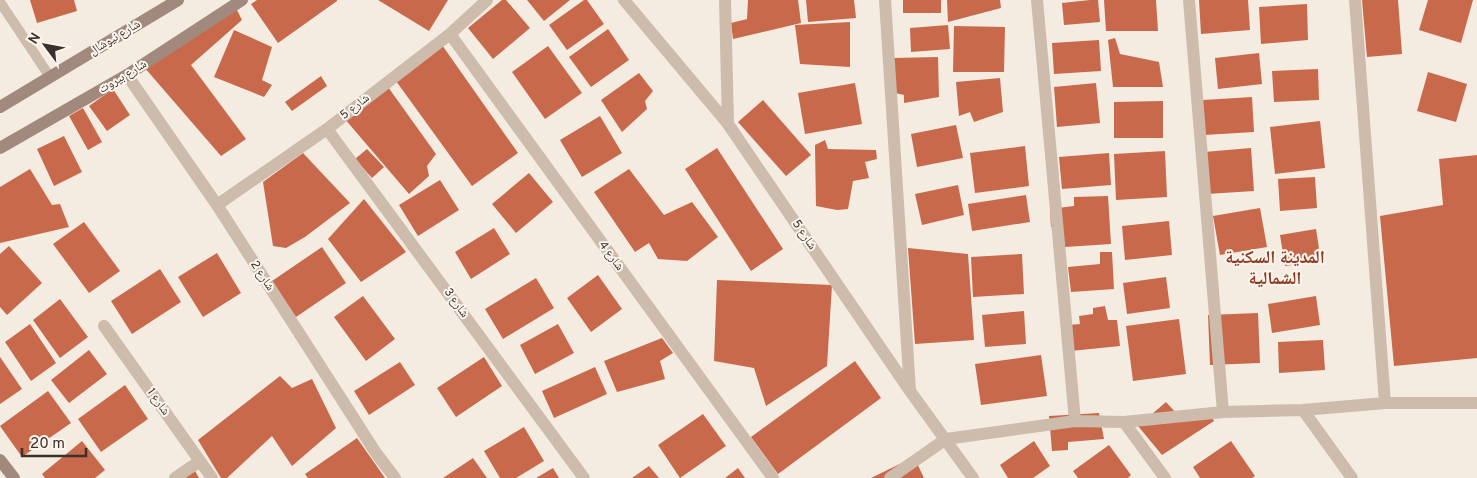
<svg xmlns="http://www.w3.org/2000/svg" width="1477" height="478" viewBox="0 0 1477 478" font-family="Overpass,'Noto Naskh Arabic',sans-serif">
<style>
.building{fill:#c8694b}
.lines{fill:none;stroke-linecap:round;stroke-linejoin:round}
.lane{stroke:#cdbbac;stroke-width:10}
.street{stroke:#cdbbac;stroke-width:12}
.secondary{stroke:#a18a7d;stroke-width:12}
.labels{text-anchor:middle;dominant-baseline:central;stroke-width:4;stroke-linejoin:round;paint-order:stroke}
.street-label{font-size:12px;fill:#3b302b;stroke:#fbf5ee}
.district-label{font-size:18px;font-weight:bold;fill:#8c3b22;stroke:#fbf5ee}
</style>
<rect width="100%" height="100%" fill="#f4ebe1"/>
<path class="building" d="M30,0H74L77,11L37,23Z
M257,0H337V1L278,43L251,4Z
M378,0H448L429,31Z
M502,0H506L530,28L493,59L468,28Z
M527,0H570L544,21Z
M584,0H587L604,24L567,50L549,25Z
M748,0H798L801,23L733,39L731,23L747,19Z
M806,0H854L856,18L808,22Z
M903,0H941V13H903Z
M947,0H1000L1001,8L948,22Z
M1090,0H1098L1100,22L1064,25L1062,3Z
M1104,0H1156L1158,31H1106Z
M1199,0H1248L1250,30L1201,34Z
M1362,0H1398L1402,54L1367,57Z
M1428,0H1473L1461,43L1419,30Z
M1307,4L1308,40L1261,44L1259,7Z
M236,8L242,20L191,65L246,139L221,156L144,67Z
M850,22V67L800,64L795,25Z
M948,25L950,49L911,52L910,28Z
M954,26L1005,27L1004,72H953Z
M608,29L629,60L591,87L569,57Z
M234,30L272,47L262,80L272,85L264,97L214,77Z
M1115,38L1120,54L1159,62L1163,87H1113L1108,40Z
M1099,40L1101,71L1054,74L1052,43Z
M442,45L518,153L472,186L396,81Z
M548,46L582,93L545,119L512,72Z
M1259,53L1262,84L1218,89L1215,58Z
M938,57L939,97L904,103V95L895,93L894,58Z
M1318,69L1319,100L1274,102L1272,71Z
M1428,72L1467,84L1456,122L1417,111Z
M639,73L653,91L645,101L647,109L622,132L601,100Z
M321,76L327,86L292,111L285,102Z
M1000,78L1003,112L974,122L970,112L959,116L956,82Z
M855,83L862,124L805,134L798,93Z
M1096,83L1100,123L1057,127L1054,87Z
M388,87L436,154L427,166L429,176L409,194L344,118Z
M113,89L130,115L107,131L89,106Z
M1252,97L1254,132L1204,135L1203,100Z
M763,100L811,155L786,176L738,122Z
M1163,101V138H1114V102Z
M83,108L102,142L88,150L69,116Z
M600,116L622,153L582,177L560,140Z
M1320,121L1325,168L1275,174L1270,127Z
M956,125L963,158L917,167L911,134Z
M64,136L82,172L54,186L37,149Z
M825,140L828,149L876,150L877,159L865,162L869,178L853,181L848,209L837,210L816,206L815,145Z
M1025,146L1029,186L975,193L970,153Z
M717,148L783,249L751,271L685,169Z
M1251,148L1254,191L1207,194L1204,152Z
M367,149L384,167L372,178L355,159Z
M1165,151L1167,197L1116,200L1114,154Z
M303,153L350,203L305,237L286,248L273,246L263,182Z
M1109,153L1111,185L1062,189L1059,157Z
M1477,155V358L1394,366L1380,216L1443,205L1439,159Z
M30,169L52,205L60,204L69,227L0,243V187Z
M629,169L664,215L692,202L718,237L687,261L658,259L649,243L635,252L594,192Z
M529,173L553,202L516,233L492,204Z
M1315,177L1317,208L1280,211L1278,179Z
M440,180L459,210L418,236L399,205Z
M958,185L964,215L922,225L915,194Z
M1026,195L1030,222L972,231L968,204Z
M1108,196L1111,244L1065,247L1063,229L1051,227L1050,209L1074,206V197Z
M364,199L406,252L361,282L328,239Z
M1260,208L1267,247L1220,255L1213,216Z
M1169,221L1172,255L1125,260L1122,226Z
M84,222L120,271L89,293L53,244Z
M494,228L510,254L471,279L455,252Z
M1316,229L1321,261L1285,266L1280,235Z
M9,246L42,283L7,315L0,307V254Z
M322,247L346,283L296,317L272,281Z
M908,248L968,254L974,340L915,344Z
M1100,252H1112L1114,289L1071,292L1068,267L1100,264Z
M217,253L241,293L203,317L178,277Z
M1022,254L1024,294L973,297L971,257Z
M160,269L181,302L132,334L111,301Z
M598,275L622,309L591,332L567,298Z
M1166,277L1170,308L1127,314L1123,283Z
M536,278L554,308L503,339L485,309Z
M717,280L832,285L827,366L766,406L754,368L714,361Z
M363,296L395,339L366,361L334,317Z
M1316,296L1320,325L1272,333L1268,304Z
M60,299L88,337L60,358L33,320Z
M1105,306L1108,320H1117L1120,346L1071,351L1068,325L1080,324L1079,316L1093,314V308Z
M1024,311L1026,344L985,347L982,315Z
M1258,313L1260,363L1210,365L1208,315Z
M1179,319L1186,374L1133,381L1126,326Z
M30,324L56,363L31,381L5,342Z
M558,324L574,353L535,374L520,345Z
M662,338L673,353L660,361L665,379L617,392L604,361Z
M1323,340L1325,370L1279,373L1278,342Z
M89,350L107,374L69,403L51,380Z
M1041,355L1047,396L981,405L975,364Z
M0,357L22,389L0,404Z
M484,357L502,386L456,417L437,388Z
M855,361L881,398L778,474L751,437Z
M400,362L415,385L369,415L354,391Z
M595,367L607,394L554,418L542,391Z
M280,376L292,388L312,379L336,428L292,466L272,436L227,478H221L198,440Z
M125,385L148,419L101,452L78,419Z
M48,391L71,423L22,457L0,426Z
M1166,402L1177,414L1207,408L1214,421L1162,455L1138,426Z
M1099,413L1104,439L1068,442V450L1052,451L1049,416Z
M703,414L726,446L680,478L658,445Z
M524,427L544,461L516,478H500L484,451Z
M357,438L385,478H308L305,474Z
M82,441L105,470L95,478H45L42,474Z
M1034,441L1050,466L1033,478H1008L1000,465Z
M1231,441L1255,476L1252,478H1200L1193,467Z
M1109,445L1131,475L1128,478H1078L1073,471Z
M914,457L924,478H871Z
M473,458L487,478H443Z
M649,466L659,478H632Z
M553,468L559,478H536Z
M738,468L745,478H725Z
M195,471L199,478H183Z"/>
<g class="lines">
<path class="lane" d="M0,2L50,77"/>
<path class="street" d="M624,0L728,124L910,391L973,478
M725,0L728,124
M885,0L910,391
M1037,0L1075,421
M1189,0L1223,412
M1355,0L1385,403
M450,34L773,478
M127,75L217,205L376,453L395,478
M327,129L584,478
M217,205L327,129L450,34L487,0
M104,326L212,478
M1303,410L1352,478
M1124,422L1165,478
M175,478L200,461
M890,478L946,439L1075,421L1124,422L1223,412L1303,410L1385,403H1477"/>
<path class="secondary" d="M0,107L178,0
M0,148L127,75L242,0
M0,460L14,478"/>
</g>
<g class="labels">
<g class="street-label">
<text transform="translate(115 38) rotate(-31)">شارع نيوشال</text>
<text transform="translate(123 77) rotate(-31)">شارع بيروت</text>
<text transform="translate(355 107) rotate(-38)">شارع 5</text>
<text transform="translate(804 235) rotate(56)">شارع 5</text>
<text transform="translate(611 256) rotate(54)">شارع 4</text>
<text transform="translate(262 276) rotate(57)">شارع 2</text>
<text transform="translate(456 303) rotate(54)">شارع 3</text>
<text transform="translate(158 402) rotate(55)">شارع 1</text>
</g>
<g class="district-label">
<text x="1275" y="258">المدينة السكنية<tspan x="1275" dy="21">الشمالية</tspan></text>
</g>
</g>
<g transform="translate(45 45) rotate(302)" stroke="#fbf5ee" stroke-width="4" paint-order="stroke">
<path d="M0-4L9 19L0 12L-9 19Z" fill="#3b302b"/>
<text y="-8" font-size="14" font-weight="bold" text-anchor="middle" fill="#3b302b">N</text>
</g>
<path d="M22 448v8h64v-8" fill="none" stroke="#3b302b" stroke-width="2.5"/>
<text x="30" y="448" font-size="15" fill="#3b302b" stroke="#fbf5ee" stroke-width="4" paint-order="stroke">20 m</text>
</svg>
